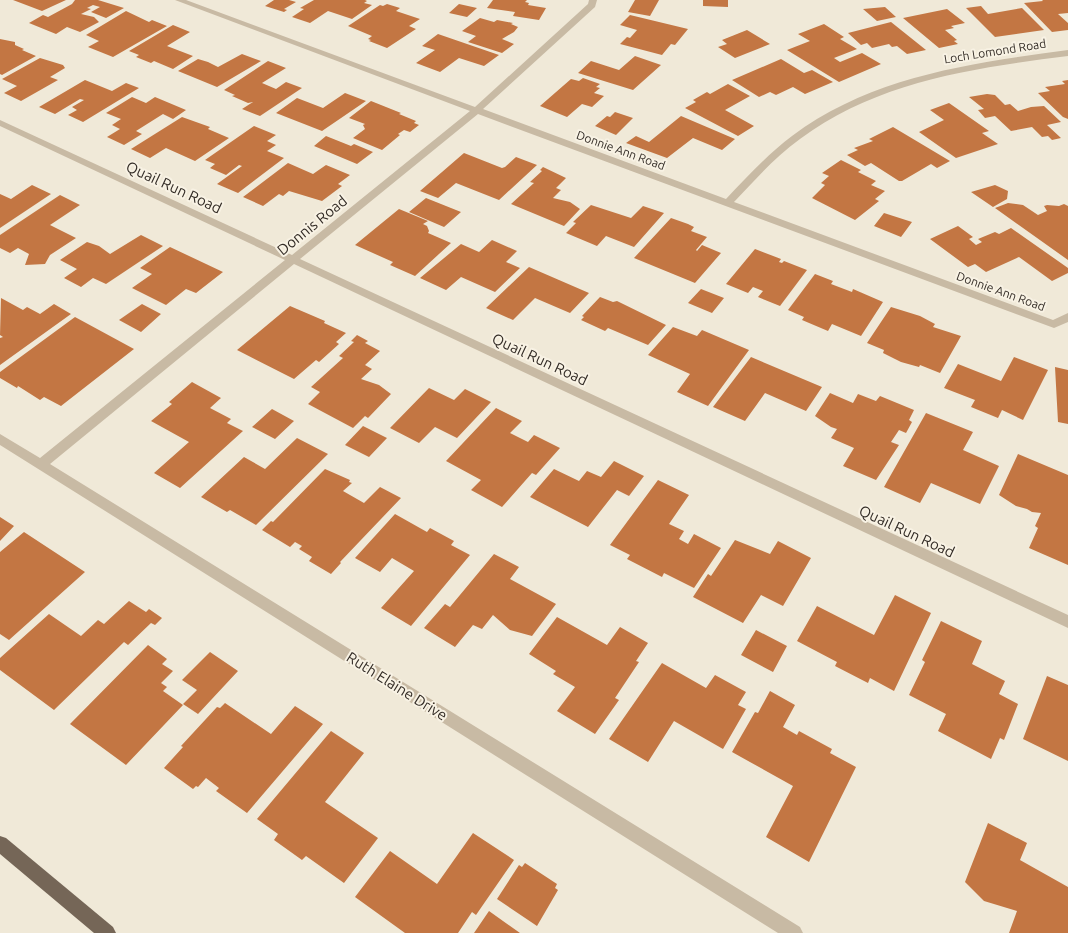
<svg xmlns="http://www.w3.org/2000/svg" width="1068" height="933" viewBox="0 0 1068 933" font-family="Ubuntu,sans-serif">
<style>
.building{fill:#c37643}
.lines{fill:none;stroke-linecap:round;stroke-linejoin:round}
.minor{fill:#c8baa4;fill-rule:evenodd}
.major{fill:#756657;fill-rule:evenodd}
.labels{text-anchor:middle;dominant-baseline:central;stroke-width:4;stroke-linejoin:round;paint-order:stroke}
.far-street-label{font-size:12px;fill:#332c26;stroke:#f8f2e4}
.street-label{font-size:15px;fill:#332c26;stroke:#f8f2e4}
</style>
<rect width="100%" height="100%" fill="#f0e9d8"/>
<path class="building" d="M13,0H66L42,11Z
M75,0H98L124,8L106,18L91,12L100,7L93,5L87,8L91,9L81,14L94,17L99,22L80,32L67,27L56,34L29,23L43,15L48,17L72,4Z
M274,0H289L296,2L284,9L287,10L284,12L265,6Z
M314,0H365L367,1L364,3L372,5L352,19L328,11L310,23L292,17L304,9L300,8Z
M493,0H527L525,2L529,3L528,5L546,8L539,20L513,16L515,12L487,8Z
M635,0H659L650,16L628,12Z
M703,0H728V7L703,6Z
M1042,0H1068V13L1058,14L1068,23V30L1052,32L1024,3L1043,1Z
M387,4L400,8L396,11L420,19L409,26L416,29L387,48L369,41L371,40L368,39L372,36L348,26L380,5L383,6Z
M459,4L477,8L467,17L449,13Z
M981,6L988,14L1022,8L1044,30L995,37L966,8Z
M885,7L896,17L877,21L863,9Z
M947,9L965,23L951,26L954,28L945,30L957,40L954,41L958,44L939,48L903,18Z
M126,11L149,22L152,20L167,26L113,57L88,47L99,41L86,35Z
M630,15L688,29L675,45L671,44L662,55L620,44L627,37L630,38L637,30L620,25Z
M480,18L494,22L497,20L513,23L511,24L518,27L514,32L502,39L514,44L502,53L468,42L476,36L462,31Z
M891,22L926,50L907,54L897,46L892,47L889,44L872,48L867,43L861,45L848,33Z
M824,24L844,37L840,39L857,49L834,58L840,62L862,53L881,64L839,82L787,50L810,41L798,34Z
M173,25L190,32L167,46L193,56L173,69L154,61L151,63L136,57L139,55L129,51Z
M747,30L770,44L735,58L718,47L727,44L722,40Z
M438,34L499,55L484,66L459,58L440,72L416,63L435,50L422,46Z
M0,39L15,42V45L24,49L22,50L36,56L2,75L0,74Z
M242,54L261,61L217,87L178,71L198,59L208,62L218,67Z
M635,56L661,65L633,90L578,73L591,61L619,70Z
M40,58L63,65L65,68L50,77L58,80L21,101L4,93L17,86L2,79Z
M781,59L804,73L812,70L833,82L805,94L793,87L776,95L770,92L759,97L732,80Z
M268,61L286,68L262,83L276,89L286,82L302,88L260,116L242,109L253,102L248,103L232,96L235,95L224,90Z
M583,78L600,84L596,87L600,88L594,93L604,96L592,107L582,104L567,117L540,106L571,79L579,81Z
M85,80L112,91L126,83L139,88L83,122L68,115L77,110L72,107L84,100L80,99L55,114L39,107Z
M1068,80V119L1063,117L1038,93L1050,91L1045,87L1065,84L1062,81Z
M728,84L750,96L725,110L754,126L738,136L685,108L696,102L693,100L707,92L710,94Z
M345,93L366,101L322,131L276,113L297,98L323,108Z
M987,94L995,95L1005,105L1010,104L1018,111L1031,107L1044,106L1061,122L1047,125L1061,138L1052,140L1048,136L1042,137L1032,127L1011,131L995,116L985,118L978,110L984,109L969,97Z
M132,97L146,103L155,97L186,110L173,119L163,114L136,131L142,134L124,145L107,137L120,129L112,125L121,119L106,113Z
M371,101L401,113L399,114L416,121L414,123L419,125L410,132L404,130L398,134L400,135L382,150L353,138L365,129L363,125L365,124L349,118Z
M949,103L989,131L982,133L998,144L956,158L919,132L944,120L930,110Z
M615,112L633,118L616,135L595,126L607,116L610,117Z
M681,116L735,139L722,150L693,138L667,158L626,143L636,136L649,142Z
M182,117L210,127L208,129L229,138L195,161L166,148L150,158L131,149Z
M254,126L276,135L267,141L276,145L267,151L284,158L238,193L217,184L242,166L239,165L226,175L210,168L215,164L205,160Z
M893,127L950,161L937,168L931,164L902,181H899L871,163L865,166L847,155L858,150L854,148L873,141L869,139Z
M326,136L351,146L354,144L373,152L357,164L314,146Z
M464,153L502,168L505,167L516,157L537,165L499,200L456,183L438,198L420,191Z
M841,160L861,170L858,172L876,181L871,185L885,191L875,199L879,201L855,220L812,198L825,185L821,183L829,176L822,173Z
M288,163L313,174L326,165L350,175L338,184L342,186L322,201L289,191L283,196L279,194L263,206L243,197Z
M543,167L566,178L556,188L561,190L553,198L570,202L580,209L564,226L511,204L534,183L530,182L542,171L540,170Z
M32,185L51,194L0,228V194L11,199Z
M995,185L1008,191L1007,199L993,207L971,192Z
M60,195L80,205L50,225L76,238L50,255L45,264L25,265L29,254L18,248L10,253L0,248V235Z
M426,198L461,212L444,227L409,212Z
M1008,203L1023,205L1038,215L1047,211L1044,206L1047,205L1059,206L1064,204L1068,206V260L995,208Z
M591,205L631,218L643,206L664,213L634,247L606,236L597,246L566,233L576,223L573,222Z
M399,209L428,221L423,224L427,226L429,231L428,233L451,243L415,276L390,265L393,262L355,245Z
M884,213L912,222L901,237L874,226Z
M671,218L688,224L694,227L691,231L707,237L696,250L697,251L702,245L721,253L695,283L634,258Z
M958,226L973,237L969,239L976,245L982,242L978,239L995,232L999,234L1011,228L1068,268V273L1052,281L1019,257L986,272L975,264L968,267L930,239Z
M141,235L163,246L106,284L93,278L81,287L64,278L77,269L60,260L87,242L99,246L110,254Z
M492,240L517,251L506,262L520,268L495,292L461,277L446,290L420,278L461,244L479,252Z
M170,247L223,272L196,293L186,289L166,305L132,288L152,274L140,268Z
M755,249L781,259L779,262L782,263L784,261L807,270L780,306L758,297L763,291L753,287L748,293L726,284Z
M529,267L589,293L570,313L535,298L513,320L486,308Z
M815,274L833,281L831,284L852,292L853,289L883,302L861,336L832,324L828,331L802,320L804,317L788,310Z
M701,289L724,298L712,313L688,303Z
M600,297L613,302L617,301L666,325L648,345L608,328L605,331L581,320L584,317L582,316Z
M1,298L23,310L27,307L40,314L54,304L71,314L0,365V338L3,337L0,335Z
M142,304L161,314L141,332L119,320Z
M290,306L325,321L324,323L346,333L336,342L339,344L319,362L316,360L294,379L237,350Z
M891,307L920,316L935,324L933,327L961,336L940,373L920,365L919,367L901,362L883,353L884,350L867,343Z
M75,317L134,349L61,406L44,397L40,400L18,386L17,388L0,378V372Z
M673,327L697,336L702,330L749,350L708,406L677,392L690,374L648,355Z
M357,335L368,341L365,343L380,351L365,365L372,369L361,379L379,385L391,394L368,418L365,416L353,428L308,404L320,392L311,387L343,358L339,356L354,342L351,341Z
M751,357L822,387L806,411L765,393L745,421L713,407Z
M1014,357L1048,370L1023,420L1002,410L998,418L971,407L975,400L944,388L958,364L1001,381Z
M1055,367L1068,370V424L1058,422Z
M192,382L221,398L210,408L231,419L227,423L243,431L180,488L154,473L189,442L151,421L172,404L169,402Z
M429,388L454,400L465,389L491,402L457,438L435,427L419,443L390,428Z
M830,393L853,403L858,394L876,401L880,396L914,410L909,420L912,422L906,433L899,430L891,442L899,445L876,480L843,466L854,448L831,438L837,429L831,427L815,416Z
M496,408L522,421L510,433L528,442L534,435L560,448L536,475L532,473L502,507L471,490L481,480L446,461Z
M272,409L294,421L275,439L252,427Z
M926,413L973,432L963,450L999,466L980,504L931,483L920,503L884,487Z
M363,426L387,438L369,457L345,445Z
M297,438L328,454L256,525L230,510L227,512L201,497L244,457L265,469Z
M1018,454L1068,475V565L1029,548L1038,528L1035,526L1041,513L1032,512L1027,509L1016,506L999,495Z
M614,461L644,476L629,496L617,490L588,527L530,497L554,469L579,481L587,471L601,477Z
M325,469L350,480L349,482L352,483L343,491L364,503L380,487L401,498L340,562L341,563L331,574L309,561L312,557L299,549L302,546L295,542L290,547L262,530L271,521L273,522Z
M658,480L689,495L669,524L684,531L679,539L688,544L694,534L721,548L694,588L664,573L662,577L627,559L630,555L610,545Z
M395,514L427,532L430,528L454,541L451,545L470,555L411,626L381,608L414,571L392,558L380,572L355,558Z
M0,517L14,526L0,541Z
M24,532L85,572L9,640L0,634V552Z
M735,540L770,554L778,541L811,558L783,606L761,595L743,623L693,597L708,574L711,576Z
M494,554L519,567L510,579L556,604L532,636L510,630L493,615L482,629L473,625L455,647L424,628L445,604L450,607Z
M895,595L931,613L894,691L870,678L868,683L835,666L837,662L797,641L817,606L874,635Z
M129,601L146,612L149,609L162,618L155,625L151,623L128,645L124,642L54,710L0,670V658L49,614L81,636L98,620L104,624Z
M557,617L607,645L620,627L648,643L636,661L639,662L615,698L619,700L595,734L557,711L575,687L553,674L556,671L529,654Z
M941,621L982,641L972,664L1005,681L999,694L1018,704L1004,740L1000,738L991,759L938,731L946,714L909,695L925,662L922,660Z
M756,630L787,646L773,672L741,655Z
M148,645L167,659L162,664L173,671L161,683L167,687L163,691L183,705L126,765L70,724Z
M210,652L238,671L198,714L183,704L197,690L182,680Z
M662,663L706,688L715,675L746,692L738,705L746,709L723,749L674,721L648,762L609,739Z
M1047,676L1068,685V761L1023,739Z
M770,691L795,705L783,727L797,735L799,731L832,749L830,753L856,767L809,862L766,837L793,786L732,752L755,712L758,713Z
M225,703L271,734L295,706L323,724L247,813L216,791L219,788L206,778L198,787L196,786L193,789L164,768L183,747L181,746L217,707L220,708Z
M331,731L364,753L325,802L378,838L344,883L306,856L302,860L274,840L278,834L257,819Z
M988,823L1027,843L1020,860L1068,887V933H1009L1017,911L984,901L965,882Z
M473,833L514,860L476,915L472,912L458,933H405L355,897L390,851L437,884Z
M525,863L557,884L555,888L558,890L537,926L497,899L519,865L522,867Z
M489,911L520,933H474Z"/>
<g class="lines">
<path class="minor" d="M175,0H186L475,107L588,4L589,0H597L595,7L483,109L726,199C747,177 768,154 792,136C872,76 972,63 1068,50V56C974,68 878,81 800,139C775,157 755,180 734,202L1053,320L1068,313V322L1054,328L478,114L300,259L1068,615V628L294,264L50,464L800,927L803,933H778L0,445V434L40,458L285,260L0,126V120L292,255L470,111Z"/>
<path class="major" d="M0,836L6,838L113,927L116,933H94L0,854Z"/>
</g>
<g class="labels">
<g class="far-street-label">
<text transform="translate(995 51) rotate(-9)">Loch Lomond Road</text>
<text transform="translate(621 150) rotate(20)">Donnie Ann Road</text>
<text transform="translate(1001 291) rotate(20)">Donnie Ann Road</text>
</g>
<g class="street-label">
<text transform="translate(174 187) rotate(25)">Quail Run Road</text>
<text transform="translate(312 225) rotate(-39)">Donnis Road</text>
<text transform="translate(540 359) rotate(25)">Quail Run Road</text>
<text transform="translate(907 531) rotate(25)">Quail Run Road</text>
<text transform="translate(397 686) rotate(32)">Ruth Elaine Drive</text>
</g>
</g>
</svg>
